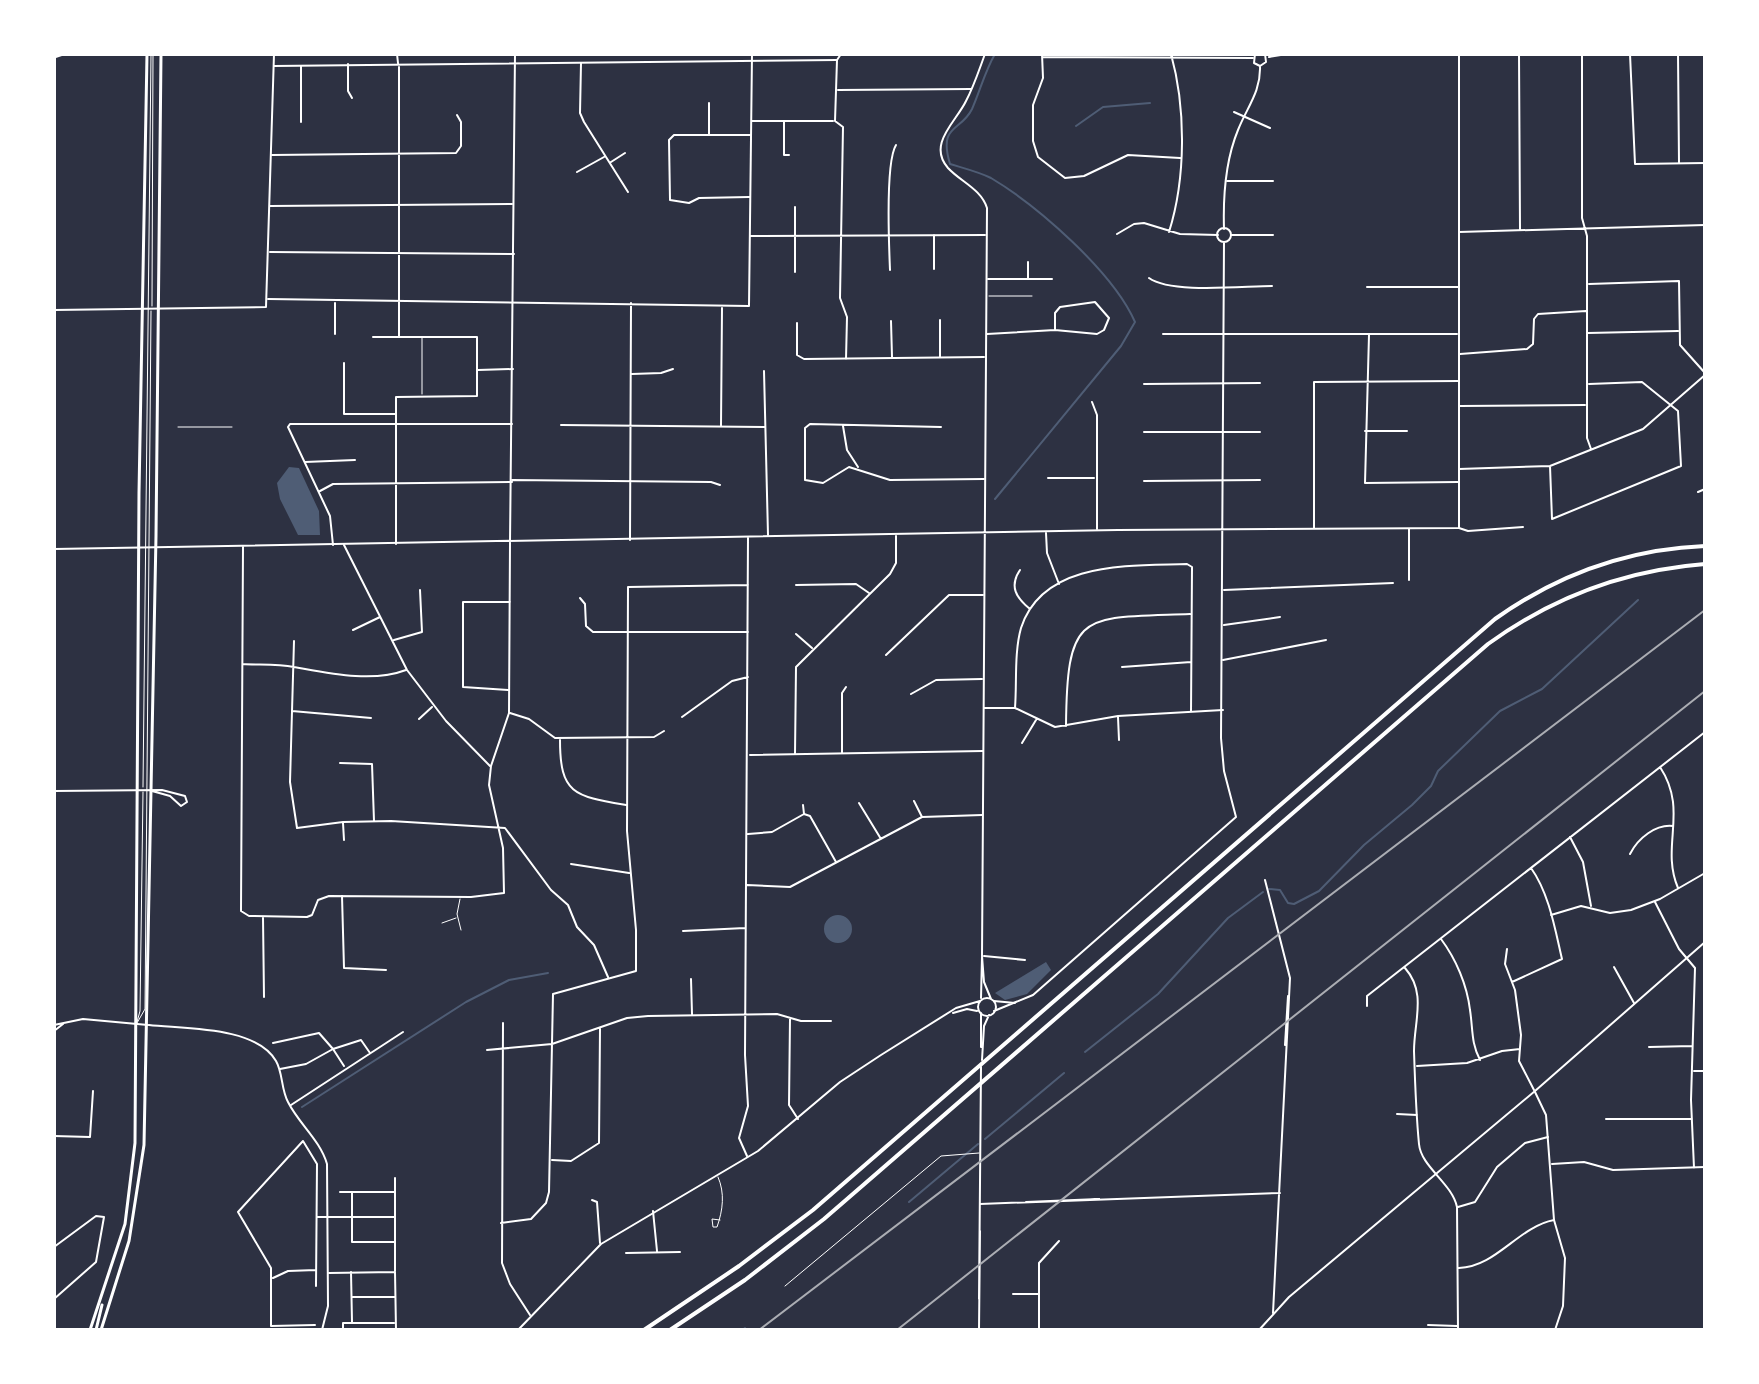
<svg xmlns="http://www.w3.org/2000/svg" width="1759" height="1384" viewBox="0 0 1759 1384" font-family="'Asap Condensed',sans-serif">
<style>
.water{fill:#4f5d75}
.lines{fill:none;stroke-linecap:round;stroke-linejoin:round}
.stream{stroke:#4f5d75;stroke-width:2}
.service{stroke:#fff;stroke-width:1}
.minor{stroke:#fff;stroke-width:2}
.tertiary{stroke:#fff;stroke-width:2}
.secondary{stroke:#fff;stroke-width:2}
.primary{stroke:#fff;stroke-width:3}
.motorway{stroke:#fff;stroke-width:4}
.rail{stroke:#abadb3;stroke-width:2}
</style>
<rect width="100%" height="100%" fill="#2d3142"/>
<path class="water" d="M289,467L299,468L319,511L320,535H298L280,499L277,483Z
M824 929a14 14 0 1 1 28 0a14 14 0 1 1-28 0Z
M1046,962L1051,970L1027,994L1005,1000L995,993Z"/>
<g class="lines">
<path class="stream" d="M995,54C985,71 980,91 972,109C961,132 938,124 950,164C963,168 979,172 991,178C1038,206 1113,272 1135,322L1121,346L995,499
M1076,126L1103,107L1150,103
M1269,889L1280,890L1288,903L1294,904L1319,891L1364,845L1412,805L1431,786L1438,771L1500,711L1542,689L1638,600
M1085,1052L1158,994L1228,918L1263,892
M302,1107L466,1002L509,980L548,973
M985,1139L1064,1073
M909,1202L978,1144
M742,1330L745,1328"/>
<path class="service" d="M989,296H1032
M152,306L153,54
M422,394V338
M178,427H232
M143,787L151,54
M460,899L457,914L461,930
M442,923L456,918
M137,1022L140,1011L143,792
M137,1023L145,1009L151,311
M718,1177C725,1193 723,1210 717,1227H713L712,1219L720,1220
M785,1286L941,1156L979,1153"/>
<path class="minor" d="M841,54L837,60L835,121L843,127L840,298L847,317L846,359
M1042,54L1043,78L1033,105V141L1038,157L1065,178L1084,176L1128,155L1180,158
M1519,54L1520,229
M1582,54V218L1587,236V438L1591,449
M1630,54L1635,164L1705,163
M1678,54L1679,163
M1043,57L1253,58
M581,63L580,113L584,122L628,192
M348,64V91L352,98
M399,67V336
M838,90L971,89
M709,103V134
M1234,112L1270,128
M752,121H833
M784,121V155H789
M301,122V66
M272,155L456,153L461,146V122L457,115
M611,162L625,153
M577,172L604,157
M1227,181H1273
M749,197L699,198L689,203L670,200L669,140L674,135H750
M270,206L512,204
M1169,232C1186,178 1186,108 1171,54
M1459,232L1705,225
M1117,234L1134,224L1144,223L1180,234L1218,235
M1231,235H1273
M751,236L985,235
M270,252L514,254
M934,269V235
M890,270C889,245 885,163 896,145
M795,272V207
M1028,278V262
M1149,278C1171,294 1243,286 1272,286
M988,279H1052
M1589,284L1679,281L1680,345L1705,373
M1367,287H1458
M268,299L749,306L752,54
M891,321L892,357
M797,323V355L804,359L984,357
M1588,333L1678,331
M335,334V303
M987,334L1055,330L1097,334L1104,330L1109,318L1095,302L1060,307L1055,313V330
M1163,334H1457
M1369,335L1365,483L1458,482
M373,337H477V396L396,397V544
M1460,354L1527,349L1533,344L1534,319L1538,314L1586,311
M940,356V320
M344,363V414H395
M478,370L513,369
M764,371L768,535
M632,374L661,373L673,369
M1144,384L1260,383
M1092,402L1097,415V529
M1460,406L1585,405
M561,425L765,427
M721,425L722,308
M843,426L847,450L858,467
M941,427L810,424L805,428V480L823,483L849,467L890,480L984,479
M1365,431H1407
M1144,432H1260
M305,462L355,460
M1550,466L1552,519L1681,466L1678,411L1642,382L1589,384
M1459,469L1550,466L1643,429L1705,375
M1048,478H1094
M512,480L711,482L720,485
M1144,481L1260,480
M320,491L333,484L512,482
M1698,492L1705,489
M1314,528V382L1459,381
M1459,528L1468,531L1523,527
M1046,533L1047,553L1059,584
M630,540L631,303
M333,545L330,516L288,427L290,424H512
M344,545L407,670L446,721L490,766
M243,547L241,911L249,916L307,917L312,915L318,900L329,896L471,897L504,893L503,848L489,785L491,766L509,713L510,543
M1020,570C1009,586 1016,598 1030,609
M1409,580V529
M796,585L856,584L869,593
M1224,590L1393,583
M580,598L585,604L586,626L593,632H748
M1224,625L1280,617
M353,630L380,617
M796,634L812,648
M394,640L422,632L420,590
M294,641L290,782L297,828L343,822L391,821L505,828L551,890L568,905L577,927L594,945L608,977
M886,655L949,595H983
M1223,660L1326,640
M243,664C259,665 277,664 294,667C328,673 372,683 406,670
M1122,667L1191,662
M508,690L463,687V602H510
M911,694L936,680L982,679
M984,708H1015L1055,727L1118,716L1223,710
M1015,708C1017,683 1014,653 1021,628C1043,560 1131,566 1187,564L1192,567L1191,712
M292,711L371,718
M510,713L529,719L555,738L654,737L664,731
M682,717L732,681L748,677
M1118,717L1119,740
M419,719L432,707
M1066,726C1067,609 1082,618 1190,614
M560,740C560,794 574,796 626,805
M1022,743L1036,720
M842,752V693L846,687
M795,754L796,667L890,574L896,563V536
M750,755L983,751
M340,763L372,764L374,821
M1660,767C1689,811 1660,846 1678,888
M54,791L162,790L185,796L187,802L181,806L170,796L152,791
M914,801L922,817
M859,803L881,839
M803,805L804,814L810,816L836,862
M343,823L344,840
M748,834L772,832L804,814
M1570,837L1583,862L1591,906
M1630,854C1638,838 1656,824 1673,826
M571,864L629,873
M1265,880L1290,978L1273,1313
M747,885L790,887L922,817L982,815
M342,896L344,968L386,970
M1655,902L1679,949L1695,968L1691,1100L1694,1168
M1551,915L1581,906L1610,913L1631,910L1660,899L1705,873
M263,918L264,997
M683,931L745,928
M1441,939C1456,959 1467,985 1470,1010C1473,1029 1471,1043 1480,1060
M1507,949L1505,964L1515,990L1521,1035L1519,1061L1534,1090
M984,956L1025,960
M1614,967L1634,1003
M1405,968C1427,993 1414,1021 1414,1051C1415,1082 1416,1114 1419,1144C1421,1167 1452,1183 1457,1207L1458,1330
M691,979L692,1014
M1512,982L1562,959C1555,929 1549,893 1531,868
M1367,1006V996L1705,732
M790,1019L789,1105L798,1119
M503,1023L502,1263L510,1284L530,1315
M273,1043L319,1033L333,1049L361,1040L370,1053
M1285,1045L1288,996
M1649,1047L1692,1046
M487,1050L552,1044L627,1018L648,1016L777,1014L801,1021H831
M1417,1066L1467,1063L1502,1051L1520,1049
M280,1069L306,1064L333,1049L344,1066
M1694,1071H1705
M291,1105L403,1032
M1397,1114L1417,1115
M1606,1119H1692
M54,1136L90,1137L93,1091
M747,1156L739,1138L748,1106L745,1055L748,538
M552,1160L571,1161L599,1143L600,1029
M1552,1164L1584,1162L1613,1170L1705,1167
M340,1192H394
M352,1192V1217H394
M592,1200L597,1202L600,1243
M1026,1202L1099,1199
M980,1204L1280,1193
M1458,1207L1475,1202L1497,1167L1525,1143L1548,1137
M653,1211L657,1251
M318,1217H352V1242H395V1178
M501,1223L531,1219L546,1203L549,1192L553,994L636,971V930L627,831L628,587L748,585
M395,1242V1271
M54,1247L96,1216L104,1217L96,1262L54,1299
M626,1253L680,1252
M1459,1268C1496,1267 1518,1227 1554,1220
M351,1272L352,1322
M329,1273L395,1272L396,1330
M273,1278L288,1271L316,1270
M1013,1294H1038
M353,1297H394
M315,1325L271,1326V1268L238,1212L303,1141L317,1164L316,1286
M1428,1325L1457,1326
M343,1330V1323H394
M1039,1330V1263L1059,1241"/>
<path class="tertiary" d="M397,54L398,63
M985,54C979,70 974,86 966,101C956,122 927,144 948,168C961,182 981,189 987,208L982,956L984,982L991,999
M1255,54L1254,63L1260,66L1266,62L1265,54
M1269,57L1287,54
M274,66L837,60
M1217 235a7 7 0 1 1 14 0a7 7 0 1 1-14 0Z
M1224,229C1223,197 1226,159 1238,130C1247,107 1261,92 1260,66
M54,310L266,307L274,54
M510,542L515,54
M54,549L1118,530L1459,528V54
M981,998L982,957
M978 1007a9 9 0 1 1 18 0a9 9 0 1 1-18 0Z
M994,1001L1015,1003
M994,1011L1033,995L1236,817L1224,771L1221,738L1224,242
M953,1013L967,1009L977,1011
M981,1013V1047
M149,1025C184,1029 256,1026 276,1061C283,1073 281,1089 288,1102C299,1124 320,1140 327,1164L328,1306L322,1330
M982,1060L984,1026L989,1015
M1535,1092L1546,1115L1554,1220L1565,1258L1563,1306L1555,1330
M979,1299L981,1067
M518,1330L601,1244L758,1151L840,1082L881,1055L956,1008L980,1001
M979,1330L980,1231"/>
<path class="secondary" d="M54,1025L83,1019L148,1025
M54,1031L63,1024
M1259,1330L1289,1297L1535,1091L1705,942"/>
<path class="primary" d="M54,57L63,54
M90,1330L125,1224L135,1143L139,493L147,54
M96,1330L102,1305
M101,1330L129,1241L144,1145L156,536L161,54"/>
<path class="motorway" d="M644,1330L739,1266L813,1210L1495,619C1557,575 1628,549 1705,546
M670,1330L745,1280L824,1219L1488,644C1553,597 1625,570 1705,564"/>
<path class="rail" d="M759,1330L1705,610
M897,1330L1705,691"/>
</g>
<rect width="1759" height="1384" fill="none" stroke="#ffffff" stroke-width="112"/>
</svg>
